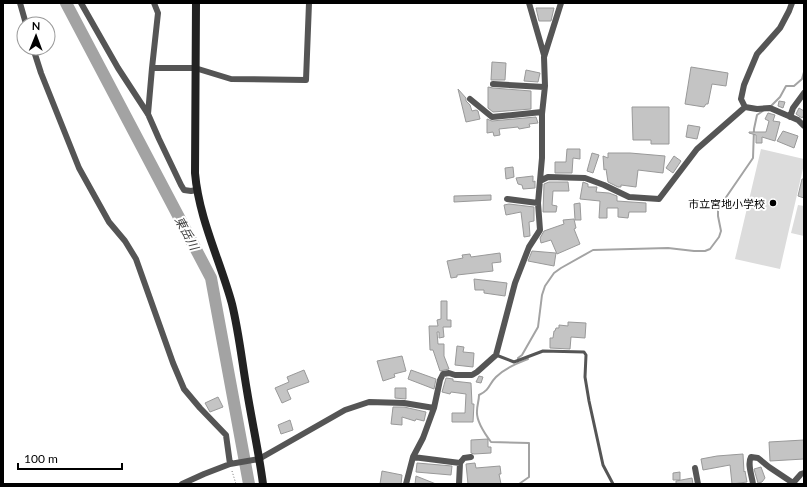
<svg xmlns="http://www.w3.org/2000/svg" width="807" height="487" viewBox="0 0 807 487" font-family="Lato,'Noto Sans JP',sans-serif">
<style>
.green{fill:#dcdcdc}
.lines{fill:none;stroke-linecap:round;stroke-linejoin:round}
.stream{stroke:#a3a3a3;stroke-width:2}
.river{stroke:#a3a3a3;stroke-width:12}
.building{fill:#c4c4c4;stroke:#999}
.path{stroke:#777;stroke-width:1;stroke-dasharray:1 2;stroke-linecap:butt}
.lane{stroke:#555;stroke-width:3}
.street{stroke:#555;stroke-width:6}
.secondary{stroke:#222;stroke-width:8}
.poi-dot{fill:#000;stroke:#fff;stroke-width:1.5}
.labels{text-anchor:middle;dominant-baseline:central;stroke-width:4;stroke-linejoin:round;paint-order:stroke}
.poi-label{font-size:11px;fill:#000;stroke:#fff;text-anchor:end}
.water-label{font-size:12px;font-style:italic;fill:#444;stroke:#fff}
</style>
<rect width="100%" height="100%" fill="#fff"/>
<path class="green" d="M761,149L804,159V164L780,269L735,259Z
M798,205L804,206V236L791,233Z"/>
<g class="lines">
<path class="stream" d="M771,106L780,97L786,86H794L802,79L804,72
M518,363V358L522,355L538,327L542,295L545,286L554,273L561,268L593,250L668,248L694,251H705L710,249L719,237L721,231L718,216V209L753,158L754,129L757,115L764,110
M519,484L529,477V443L491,442C485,434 476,421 477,411C477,405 479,401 479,395C491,389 488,385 496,377C505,368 516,364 528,359"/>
<path class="river" d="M66,3L211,278L249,484"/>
</g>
<path class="building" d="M536,8H554L551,21H539Z
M492,62L506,63L505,80H491Z
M691,67L728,73L726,86L712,84L708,104H706L704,107L685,104Z
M526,70L540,73L538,82L524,81Z
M488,87L493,88L531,91V109L493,112L488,108Z
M458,89L466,98V101L470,105L472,111L476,110L478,111L480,119L466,122Z
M779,101L785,102L783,108L778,106Z
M632,107H669V144H651V140H633Z
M799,108L804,111V115L802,118L796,114Z
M768,113L775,115L773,121L780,122L775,141L762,137V143H756V135L749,133V132H766L769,121L765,119Z
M536,117L538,123L529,124L530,127L519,129L518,127L499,129L500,135L494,136L493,132L487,133V119L492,121Z
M688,125L700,127L697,139L686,137Z
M783,131L798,136L794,148L777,141Z
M567,149H580V159L573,158L572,173H555V162H566Z
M592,153L599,155L593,173L587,171Z
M608,153H630L665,156L663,173L638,170L636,187L621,185V187H618L608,182L606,169L604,170L603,156L608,158Z
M674,156L681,161L673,173L666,168Z
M513,167L514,177L506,179L505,168Z
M533,176V182L535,181V188L523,189L522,185L518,184L516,178Z
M802,179H804V198L798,196Z
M549,182H568L569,191H553L552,205L557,206L556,212H543L544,184Z
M583,182L588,184V187H597L596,192L609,193L617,196V201L646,203V212H629L628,218L618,217V208H607V218H599L600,201L580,199Z
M491,195V200L454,202V196Z
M580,203L581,220H575L574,204Z
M509,204L534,207V221L529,222L530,236L524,237L521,212L506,215L504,205Z
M574,219L576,228L574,229L580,244L557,254L551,240L541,243L540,238L544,231L564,224L563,220Z
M532,251L556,253L554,266L528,261Z
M500,253L501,262L492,263L493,271L457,275V277L451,278L447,261L463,258L462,255L470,254L471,257Z
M474,279L507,283L505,296L484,293V290H475Z
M441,301H447V320H451V327H443L444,337L439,338V332H437L438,344H444V356L449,369L440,371L433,350H430L429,326H438L437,320L441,319Z
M568,322L586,323L585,338L571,337L570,349L550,348V338H553L554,331H555L556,328H559V325L568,326Z
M457,346L464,347L463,352L474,353L473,367L455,365Z
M402,356L406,371L394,374L395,377L383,381L377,361Z
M304,370L309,382L287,390L291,399L282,403L275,388L289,382L287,377Z
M411,370L436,379L434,389L408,379Z
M479,376L483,377L481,383L476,382Z
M446,378L453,379V381L471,383L472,404H474L473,422H452V413H465L466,394L451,392L450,394L442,392Z
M395,388H406V399L395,398Z
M218,397L223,407L210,412L205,403Z
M393,407H404L426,412L424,421L416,419L415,421L402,417V425L391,424Z
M290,420L293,430L281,434L278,425Z
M488,439V447H491V453L474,454L471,453V440Z
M804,440V459L770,461L769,442Z
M743,454L744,472L745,471L747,482L732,484L730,465L703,470L701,459L717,456Z
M417,463L452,466L451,475L416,472Z
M475,463L476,468L500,466L501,474H499L501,484H468L466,464Z
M761,467L765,478L762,482L758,483L754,469Z
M382,471L402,475L401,484H380Z
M680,472V480H673V473Z
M416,476L436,484H415Z
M692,478L693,484H676V481Z"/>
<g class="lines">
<path class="path" d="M232,471L236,484"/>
<path class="lane" d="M496,355L514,362L543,351L584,352L586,355L585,377L589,401L603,465L613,484"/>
<path class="street" d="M20,3L26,24
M81,3L118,68L148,114L159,139L181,185L184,190L191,191L196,190
M529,3L544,55
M33,48L41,73L79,168L109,222L125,241L136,259L173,363L184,389L200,408L226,435L230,464
M152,68L158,13L154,3
M493,84L544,87
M470,99L492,117L542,112
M745,107L741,99L744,85L757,54L780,28L789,11L792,3
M148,114L152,68H195L231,79L306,80L309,3
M790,117L793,108L804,93
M540,181L548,177L585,178L604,185L629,197L659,199L697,149L745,107L757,109L770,108L798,120L804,126
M507,199L538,203
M413,457L460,463L464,458L471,457
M695,468L698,484
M182,484L204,474L230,464L259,459L345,410L369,402L404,403L434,408
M406,484L413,457L423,438L434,408L440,380L443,374L449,373L455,375H472L477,372L496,355L515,283L529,247L540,230L538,203L542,158V114L545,86L544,57L561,3
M459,484L460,463
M753,484C752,476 747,464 751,457L758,458L769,467L793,483L801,474L804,473"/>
<path class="secondary" d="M196,3L195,173C199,219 220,260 232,304C239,333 242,362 247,391C252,422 259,453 263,484"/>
</g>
<circle class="poi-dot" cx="773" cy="203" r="4"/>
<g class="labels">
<g class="poi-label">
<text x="765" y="203">市立宮地小学校</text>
</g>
<g class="water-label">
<text transform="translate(187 233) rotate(62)">東岳川</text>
</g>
</g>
<rect width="807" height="487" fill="none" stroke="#000000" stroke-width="8"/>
<g transform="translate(36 36) rotate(1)"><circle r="19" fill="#ffffff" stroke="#999999"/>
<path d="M0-3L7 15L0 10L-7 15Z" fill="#000000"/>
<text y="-6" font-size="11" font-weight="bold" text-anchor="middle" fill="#000000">N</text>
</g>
<path d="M18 463v6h104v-6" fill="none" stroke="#000000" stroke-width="2"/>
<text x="24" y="463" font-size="12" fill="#000000" stroke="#ffffff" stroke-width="3" paint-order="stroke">100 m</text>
</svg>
